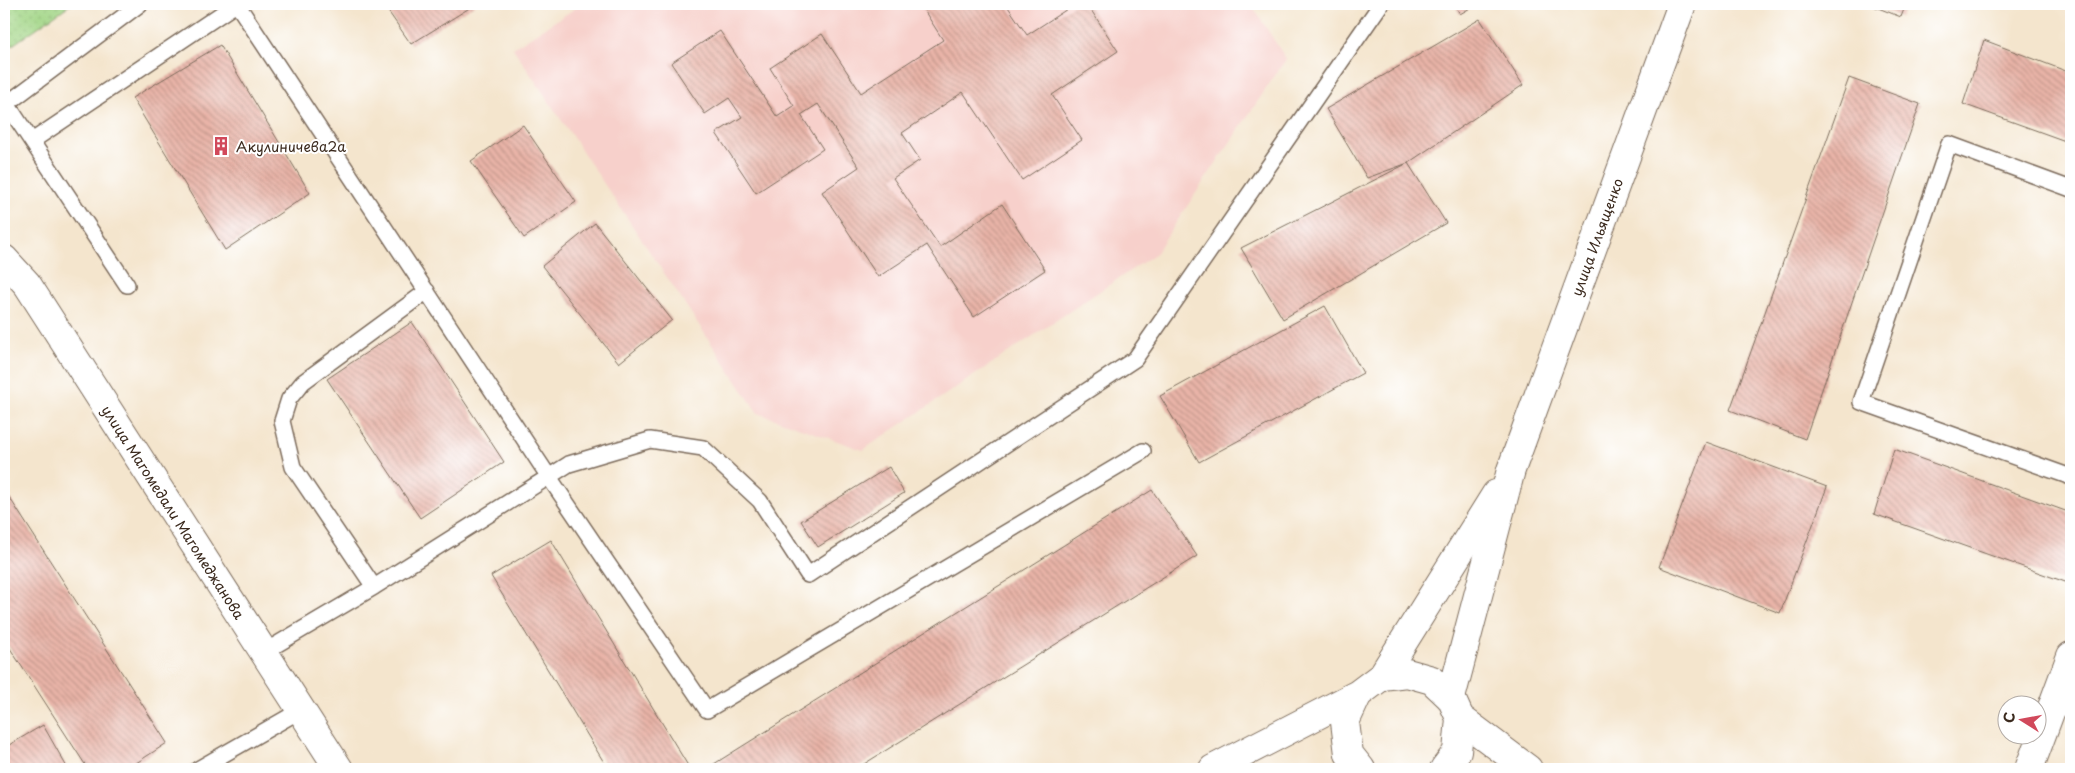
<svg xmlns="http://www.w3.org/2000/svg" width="2075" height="773" viewBox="0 0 2075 773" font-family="'Playpen Sans',sans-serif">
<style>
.built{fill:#f7d0cb}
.park{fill:url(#park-dots);stroke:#6e8052}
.building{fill:url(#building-back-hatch)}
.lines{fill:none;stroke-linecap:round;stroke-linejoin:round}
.lane-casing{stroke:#7c6b5b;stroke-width:18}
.street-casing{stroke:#7c6b5b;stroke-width:30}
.secondary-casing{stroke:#7c6b5b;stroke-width:30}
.primary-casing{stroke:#7c6b5b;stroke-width:30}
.lane{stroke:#fff;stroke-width:15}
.street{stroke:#fff;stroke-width:28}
.secondary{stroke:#fff;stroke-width:28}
.primary{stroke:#fff;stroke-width:28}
.labels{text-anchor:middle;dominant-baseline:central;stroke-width:4;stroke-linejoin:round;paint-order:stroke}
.poi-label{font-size:14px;fill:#3b2a1e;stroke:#fff;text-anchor:start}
.street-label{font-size:14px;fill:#3b2a1e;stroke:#fff}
</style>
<defs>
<pattern id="park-dots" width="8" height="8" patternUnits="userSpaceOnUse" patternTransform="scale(1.25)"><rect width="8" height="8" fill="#a1d585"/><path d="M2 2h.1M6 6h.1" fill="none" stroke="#8cb772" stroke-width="1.8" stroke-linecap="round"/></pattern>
<pattern id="building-back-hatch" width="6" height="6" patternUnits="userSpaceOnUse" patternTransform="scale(1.25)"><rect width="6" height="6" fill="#e9b4a8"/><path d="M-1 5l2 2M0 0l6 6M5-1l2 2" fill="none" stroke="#be9388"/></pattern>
</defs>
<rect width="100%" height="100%" fill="#fff"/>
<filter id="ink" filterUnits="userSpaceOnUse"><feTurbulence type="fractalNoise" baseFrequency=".02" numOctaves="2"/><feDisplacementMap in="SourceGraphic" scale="10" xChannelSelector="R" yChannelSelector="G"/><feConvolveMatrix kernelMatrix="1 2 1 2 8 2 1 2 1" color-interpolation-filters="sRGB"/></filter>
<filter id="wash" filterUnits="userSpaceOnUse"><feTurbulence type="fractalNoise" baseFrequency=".0096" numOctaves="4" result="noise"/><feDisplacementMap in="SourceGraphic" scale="20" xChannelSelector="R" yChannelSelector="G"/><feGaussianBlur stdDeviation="1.12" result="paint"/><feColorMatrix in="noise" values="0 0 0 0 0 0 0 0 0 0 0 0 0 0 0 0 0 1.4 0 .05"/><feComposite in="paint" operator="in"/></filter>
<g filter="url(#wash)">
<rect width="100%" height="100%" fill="#f4e5cd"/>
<path class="built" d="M582,4H1251L1286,59L1155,254L863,450L758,413L513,48Z"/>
<path class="park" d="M4,4H71L4,51Z"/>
<g id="blocks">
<path class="building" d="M383,4H476L411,44Z
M920,4H1006L1027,35L1075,4H1087L1118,51L1052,95L1082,140L1022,180L963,92L902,133L920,160L893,178L940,247L1002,204L1045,270L974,317L927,245L878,277L822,192L859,167L818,104L801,115L823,149L756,193L716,133L742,117L729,98L705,114L671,63L720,31L777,117L794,106L770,68L822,34L861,93L943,40Z
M1454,4H1477L1460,14Z
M1868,4H1906L1901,17Z
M1480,19L1523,85L1408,163L1446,223L1283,319L1241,248L1408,163L1367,178L1326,109Z
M1984,40L2071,73V143L1963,104Z
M220,45L310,193L225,250L132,98Z
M1849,78L1920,104L1805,439L1730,410Z
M523,125L576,202L524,238L471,161Z
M595,223L672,320L619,363L542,266Z
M1325,306L1363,373L1199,462L1160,396Z
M412,322L504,462L420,518L327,379Z
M1706,442L1827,487L1780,613L1659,567Z
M1894,449L2071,513V584L1874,514Z
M889,467L904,493L818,547L801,521Z
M4,489L167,743L127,769H88L4,639Z
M1152,490L1197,556L856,769H706Z
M551,540L690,769H608L491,576Z
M43,725L68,769H4V748Z"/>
</g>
</g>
<g filter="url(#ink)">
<use href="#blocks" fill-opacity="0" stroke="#7c6b5b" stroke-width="1"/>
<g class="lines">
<g class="lane-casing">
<path id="lane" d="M237,4L549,477L707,710L1143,451
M7,104L127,285
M4,106L140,4
M32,141L236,4
M2071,189L1949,144L1861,402L2071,477
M374,587L293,467L282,421L289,399L303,382L427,291
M264,652L374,587L569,464L650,440L703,448L760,501L808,575L1135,359L1381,4
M198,769L301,710"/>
</g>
<g class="street-casing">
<g id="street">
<path d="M1382,676L1496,494"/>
<path id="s1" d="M1451,698L1511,470L1682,4"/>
<path d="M2029,769L2071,656"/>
</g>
</g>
<g class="secondary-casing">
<g id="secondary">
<path id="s2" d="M4,259L27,284L339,769"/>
</g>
</g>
<g class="primary-casing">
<path id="primary" d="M1460,718L1528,769
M1213,769L1358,694
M1361,769L1349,754L1345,722L1358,694L1382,676L1407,673L1432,680L1451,698L1460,718L1457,752L1444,769"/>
</g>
<use href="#lane" class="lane"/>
<use href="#street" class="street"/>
<use href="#secondary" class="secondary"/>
<use href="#primary" class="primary"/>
</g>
</g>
<defs>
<g id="building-bare" transform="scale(1.5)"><path d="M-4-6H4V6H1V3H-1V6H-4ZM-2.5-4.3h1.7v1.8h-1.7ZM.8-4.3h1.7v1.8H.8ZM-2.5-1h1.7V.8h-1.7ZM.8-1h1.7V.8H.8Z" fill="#d1495b" stroke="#fff" stroke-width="2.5" paint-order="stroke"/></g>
</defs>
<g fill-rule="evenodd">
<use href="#building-bare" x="221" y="146"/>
</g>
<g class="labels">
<g class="poi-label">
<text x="236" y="146">Акулиничева2а</text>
</g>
<g class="street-label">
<text stroke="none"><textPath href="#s1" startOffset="484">улица Ильященко</textPath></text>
<text stroke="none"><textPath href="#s2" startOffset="305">улица Магомедали Магомеджанова</textPath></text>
</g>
</g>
<rect width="2075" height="773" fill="none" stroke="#fff" stroke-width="20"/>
<g transform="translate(2022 720) rotate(281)"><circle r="24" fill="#ffffff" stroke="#b1aaa5"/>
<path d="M0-4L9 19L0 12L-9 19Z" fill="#d1495b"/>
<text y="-8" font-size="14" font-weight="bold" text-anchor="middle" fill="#3b2a1e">С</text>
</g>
</svg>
